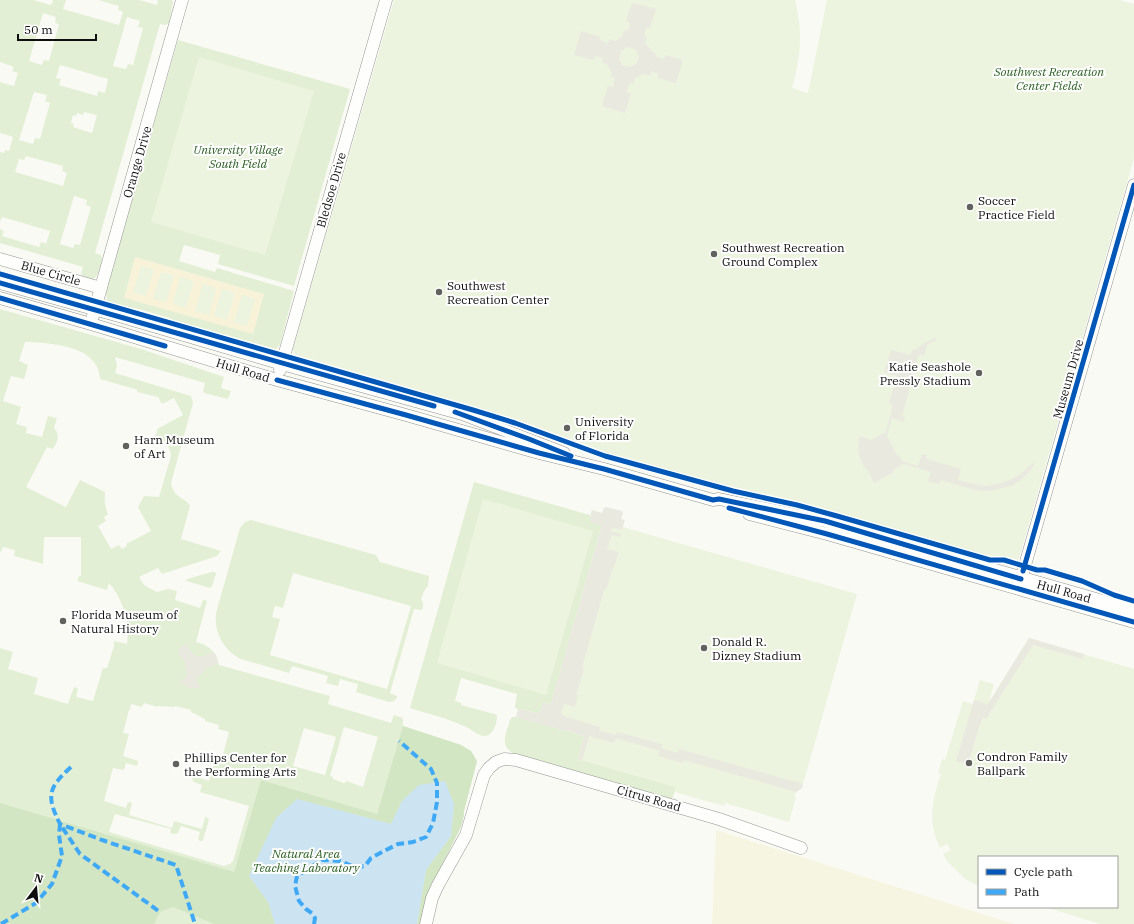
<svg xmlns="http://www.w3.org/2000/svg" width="1134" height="924" viewBox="0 0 1134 924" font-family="'IBM Plex Serif',serif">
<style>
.farmland{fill:#f6f5e1}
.green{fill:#e2efd5;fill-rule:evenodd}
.forest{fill:#d3e6c4}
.sand{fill:#f8f3d8}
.pitch{fill:#ecf3df}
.plaza{fill:#eae9df;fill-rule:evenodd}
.water{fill:#cce3f2}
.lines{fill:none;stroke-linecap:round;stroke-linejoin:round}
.street-casing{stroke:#949492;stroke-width:13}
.street{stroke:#fefefd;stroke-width:12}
.quiet{stroke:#3fa9f5;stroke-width:4;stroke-dasharray:8 4;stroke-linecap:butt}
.cycleway-casing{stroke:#fff;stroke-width:8}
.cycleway{stroke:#0057b8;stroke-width:5}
.poi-dot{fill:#61615e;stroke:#fff;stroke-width:1.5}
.labels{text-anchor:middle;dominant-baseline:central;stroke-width:4;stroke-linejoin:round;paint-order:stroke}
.park-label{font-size:12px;font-style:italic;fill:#2d6124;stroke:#fff}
.street-label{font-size:12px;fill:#0e0e0e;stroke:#fff}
.poi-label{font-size:12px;fill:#0e0e0e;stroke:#fff;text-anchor:start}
</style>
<rect width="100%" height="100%" fill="#fafaf4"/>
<path class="farmland" d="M716,830L1014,924H712Z"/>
<path class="green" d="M0,0H33L51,5L53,0H66L63,9L119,25L123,12L118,10L119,6L98,0H139L157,5L158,0H172L173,2L169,23L165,25L160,24L95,253L101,255C106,266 93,291 81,274L83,267L0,243V229L4,231L2,236L39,247L41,242L46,244L50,231L2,217L0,222V152L4,153L5,150L9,151L13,137L0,133V82L14,86L18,73L12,71L14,67L0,62ZM43,13L56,17L55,23L59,24L49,61L44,60L42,65L29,61ZM127,17L140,21L138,27L143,28L133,65L128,64L126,69L113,66ZM60,65L108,79L105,93L98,91L97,96L59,85L61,79L56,78ZM34,92L47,95L45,101L50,103L40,139L35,138L33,144L19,140ZM84,112L97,115L92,133L73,127L74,124L71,123L73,115L76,116L77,113L83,115ZM26,156L63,166L62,171L67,173L63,186L15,172L19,159L24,160ZM74,196L87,200L86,205L91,207L80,245L75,244L73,248L60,244Z
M178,40L350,89L294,286L218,264L220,255L184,245L179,261L215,272L217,268L294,291L280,345L275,350L179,323L169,318L135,308L121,307L107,302L106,292Z
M0,309L141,349L224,377L480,450L224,377L221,388L231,391L228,399L204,393L203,391L205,383L115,357L117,366L115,373L191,396L193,403L171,483C174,499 184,496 190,506L181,539L221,551L217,556L162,574L158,568L139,577L144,585L157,592L168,589L177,591L175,600L200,608L203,600H205L207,601L196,642C209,645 216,652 219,665L330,696L328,704L391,723L394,715L403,718V726L461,745L471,751L477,761L464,811C464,818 462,824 459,831L429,890L421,924H0V648L13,652L8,669L38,678L34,694L68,704L74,687L78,689L76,697L93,701L103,668H107L114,646V641L127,644C130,623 123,599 109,583L107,590L77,581L79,576H81V537H44L43,564L14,556L15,550L3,547L1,552H0ZM25,342C50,343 99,345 100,379L138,390L137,392L158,397L162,404L174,398L183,415L157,429V433L153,438L157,445L165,441L170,450L171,456L159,497L144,496L138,507L151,531L126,544L127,546L122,549L119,545L111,549L98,526L106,521L104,517L108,514C105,507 104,501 105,492L80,480L66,507L26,487L47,447L53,449C57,442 61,436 54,428L57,418L48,416L42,437L26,433L27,427L16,424L21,407L3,401L11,376L24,379L28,365L19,361ZM144,703L158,707V706L174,707L175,706L191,710V712L205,719V721L219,725L218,729L229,732L222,759L215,758L209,781L193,776L192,779L194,782L202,785L200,792L249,806L233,861L230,864L224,866L109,832L115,814L171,829L170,833L174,834L178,833L181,826L200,832L198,839L200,841H202L203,840L209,820L208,818L205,817L202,829L174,821L172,828L129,815L132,803L128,802L126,808L104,801L113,768L124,770L126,763L137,766L138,761L123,756L129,734L123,733L129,710H130L131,704L142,707ZM344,727L378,737L363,787L347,781L344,783L333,779V777L330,776ZM304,728L336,737L325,775L293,766Z
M474,482L590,515V517L602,525L551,704L537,713L518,709L515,708V706L517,694L461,678L455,701L461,703V705L494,714L497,715C497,723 494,734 486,736C479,737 470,728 464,726C447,718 428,714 410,708Z
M251,520L376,555L380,562L429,576L428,586L424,591L421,599C423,602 424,606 422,610L414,609L390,693L397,696V698L394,701L389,702L356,692L358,684L340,679L338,686L326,683L328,676L292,666L289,673L241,659C223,650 214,632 216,613L240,528L245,522ZM293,573L411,606L387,689L270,655L280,619L272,617L275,606L283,608Z
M212,572H215L216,574L212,586L210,588L186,581L187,579Z
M512,717H516L584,736L578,759L676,787L672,799L516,755C498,746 506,735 510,720Z"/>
<path class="forest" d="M403,726L461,745L471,751L477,761L464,811C464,818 462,824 459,831L429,890L421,924H417L426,870L451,836L454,804L402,801L391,824L296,799L249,876L268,902L275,924H214L173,907L160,912L154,924H0V803L234,872L261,780L377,814Z"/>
<path class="sand" d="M135,257L264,294L253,334L124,298Z"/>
<path class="pitch" d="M394,0H795C803,33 801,56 792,88L808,93L827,0H1119L1134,4V158L1019,558L1016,563L1012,567L608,454L525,424L459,402L295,356L293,349Z
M199,57L314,91L265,255L151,222Z
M141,266L154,269L146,296L133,293Z
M161,272L174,275L166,302L153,299Z
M180,277L194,281L186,308L173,304Z
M203,284L216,288L209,315L195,311Z
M222,289L235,293L227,320L214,316Z
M242,295L255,299L247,326L234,322Z
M483,499L593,531L546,695L437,663Z
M602,525L622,530L623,527L633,530L857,594L802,788L796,792L794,797H796L789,822L725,803L724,806L675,792L676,787L578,759L584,736L516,717L518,709L537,713L541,711L543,702L551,704Z
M1029,638L1134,669V924H1100L1045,907H1117V857H979V886L965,879L947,861L943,854L951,850L947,844L940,848C927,820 932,802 941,774L938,773L942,759L945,760L963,701L973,704L980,680L994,684L989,702Z"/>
<path class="plaza" d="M632,3L656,9L650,28H646L644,36L647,37L645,43L653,52L656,53L655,56L664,59L665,55L683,60L676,83L658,78L659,74L651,71L650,76L643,74L635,78L633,84L629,83L627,92L631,93L625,113L602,106L608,86L613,87L615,78L611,77L612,73L607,64L602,63L603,58L595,56L594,60L574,55L581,31L600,37V40L608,43L609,39L615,41L622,37L624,30L628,31L630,23L626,21ZM628,47L635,49L639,55L637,63L630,67L622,65L619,58L621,51Z
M935,337L936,340L927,345L924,356L919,354L902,416L905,417L904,422L892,418L887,435L896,454H898L902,461L918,466L922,454L927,455L926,459L961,469L958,480L979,485L985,486L999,484L1010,480L1022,473L1026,469L1037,460L1030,471L1022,479L1013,485L995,490L984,491L974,490L941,480L940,484L928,481L931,472L903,464L893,470L894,472L874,483L870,474L863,465L859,455L858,446L860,436L871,440L886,432L893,405L889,403L897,376L884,372L891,350L910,355L912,351Z
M606,507L622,511L623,513L621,519L625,520L622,530L612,528L611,531L621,534L620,537L612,535L607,549L619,552L614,567H613L606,590H604L582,668L584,669L576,695H578L575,707L564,704L561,713L564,716L600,727L599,730L616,735L617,732L662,744L661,748L677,753L679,749L803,784L802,788L796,792L684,760L683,763L658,756L660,751L616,738L614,743L589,736L582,761L578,759L584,736L516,717L518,709L537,713L541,711L543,702L551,704L602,525L590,522L591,518L590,517L592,510L602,513L604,508Z
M1029,638L1084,654L1082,659L1033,645L986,719L983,717L979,727L968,765L956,761L974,700L988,704Z
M186,644L194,655L201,657L214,652L217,657L218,664L206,668L203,673L198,676L197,681L200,688H189L179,681L186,678L187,673L185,668V662L177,652L181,647Z"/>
<path class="water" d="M445,781L454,804L451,836L426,870L417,924H275L268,902L249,876L276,818L297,799L391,824L402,801L419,785Z"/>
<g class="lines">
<g class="street-casing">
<path id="street" d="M0,259L101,288
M0,283L119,316L282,364L462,414L564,453
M0,298L91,324L277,380L406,415L539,453L604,469L713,500L719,499L825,521L1134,610
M93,316L182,0
M280,370L386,0
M749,514L827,534L1134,622
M1019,586L1134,185
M426,924L432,898L438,885L466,835L484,775L489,768L496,762L504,759L516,760L719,819L801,848"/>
</g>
<use href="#street" class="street"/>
<path class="quiet" d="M71,767C48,788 46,796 60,824L102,840L176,865L195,924
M1,924L36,903L52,884L62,856L59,835L60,824L80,854L160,912
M314,924L315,918L313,914L306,909L299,901L295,886L297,876L322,860L340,861L355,867L365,866L371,858L384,851L398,844L413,842L426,837L433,823L437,802V783L431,769L399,741"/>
<g class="cycleway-casing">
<path id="cycleway" d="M0,274L473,410L515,423L605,456L733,491L797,505L837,516L990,560H1004L1037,570H1045L1082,581L1114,595L1134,601
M0,283C145,323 289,366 434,406
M0,298L165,346
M277,380L406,415L539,453L604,469L713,500L719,499L825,521L1021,579
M455,412L529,439L571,456
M729,508L827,534L1134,622
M1023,571L1134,185"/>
</g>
<use href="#cycleway" class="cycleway"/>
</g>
<g class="poi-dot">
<circle cx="970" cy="207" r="4"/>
<circle cx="714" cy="254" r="4"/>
<circle cx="439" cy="292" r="4"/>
<circle cx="979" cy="373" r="4"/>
<circle cx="567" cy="428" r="4"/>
<circle cx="126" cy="446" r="4"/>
<circle cx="63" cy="621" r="4"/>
<circle cx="704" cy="648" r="4"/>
<circle cx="969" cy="763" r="4"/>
<circle cx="176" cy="764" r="4"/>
</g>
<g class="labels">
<g class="park-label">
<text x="1049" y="71">Southwest Recreation<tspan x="1049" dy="14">Center Fields</tspan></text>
<text x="238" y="149">University Village<tspan x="238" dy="14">South Field</tspan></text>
<text x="306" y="853">Natural Area<tspan x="306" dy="14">Teaching Laboratory</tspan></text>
</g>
<g class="street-label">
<text transform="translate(137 162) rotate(-74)">Orange Drive</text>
<text transform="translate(331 190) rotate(-74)">Bledsoe Drive</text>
<text transform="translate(51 273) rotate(16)">Blue Circle</text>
<text transform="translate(243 370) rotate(17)">Hull Road</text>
<text transform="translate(1068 379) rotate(-74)">Museum Drive</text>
<text transform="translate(1064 591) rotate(16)">Hull Road</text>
<text transform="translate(649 798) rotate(16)">Citrus Road</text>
</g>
<g class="poi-label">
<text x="978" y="200">Soccer<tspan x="978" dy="14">Practice Field</tspan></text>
<text x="722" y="247">Southwest Recreation<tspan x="722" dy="14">Ground Complex</tspan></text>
<text x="447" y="285">Southwest<tspan x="447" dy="14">Recreation Center</tspan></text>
<text x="971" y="366" text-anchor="end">Katie Seashole<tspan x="971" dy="14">Pressly Stadium</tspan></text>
<text x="575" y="421">University<tspan x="575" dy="14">of Florida</tspan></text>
<text x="134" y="439">Harn Museum<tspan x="134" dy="14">of Art</tspan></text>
<text x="71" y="614">Florida Museum of<tspan x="71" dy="14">Natural History</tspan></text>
<text x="712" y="641">Donald R.<tspan x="712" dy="14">Dizney Stadium</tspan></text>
<text x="977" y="756">Condron Family<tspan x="977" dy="14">Ballpark</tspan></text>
<text x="184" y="757">Phillips Center for<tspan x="184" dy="14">the Performing Arts</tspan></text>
</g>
</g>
<rect x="978" y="856" width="140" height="52" fill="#ffffff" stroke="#9f9f9f"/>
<rect x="986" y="869" width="20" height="6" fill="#0057b8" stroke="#9f9f9f"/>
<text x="1014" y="876" font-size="12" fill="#0e0e0e">Cycle path</text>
<rect x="986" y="889" width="20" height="6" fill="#3fa9f5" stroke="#9f9f9f"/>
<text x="1014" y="896" font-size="12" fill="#0e0e0e">Path</text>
<g transform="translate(36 888) rotate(16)" stroke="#ffffff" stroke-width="3" paint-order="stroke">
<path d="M0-3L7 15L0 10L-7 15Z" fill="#0e0e0e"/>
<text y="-6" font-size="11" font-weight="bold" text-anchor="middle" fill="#0e0e0e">N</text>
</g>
<path d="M18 34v6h78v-6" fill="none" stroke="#0e0e0e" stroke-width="2"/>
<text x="24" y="34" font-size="12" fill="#0e0e0e" stroke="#ffffff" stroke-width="3" paint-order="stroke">50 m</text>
</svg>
